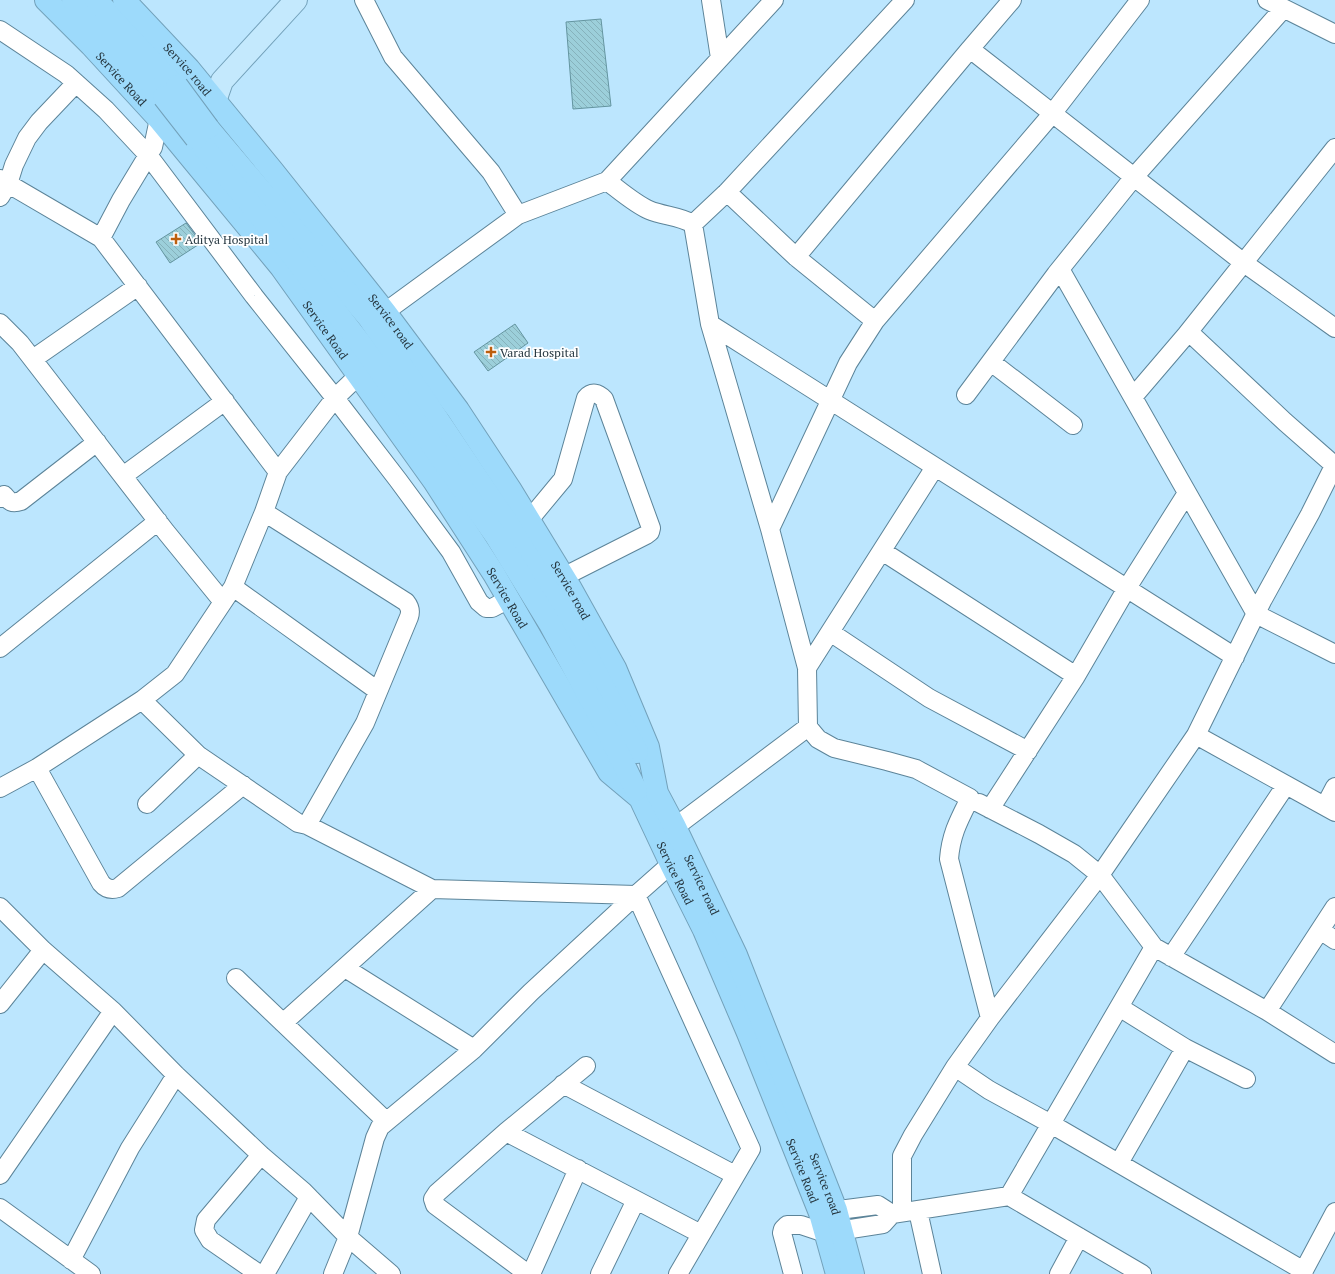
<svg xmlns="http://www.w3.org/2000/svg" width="1335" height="1274" viewBox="0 0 1335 1274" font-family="'PT Serif',serif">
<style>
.building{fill:url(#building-back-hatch);stroke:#6495a0}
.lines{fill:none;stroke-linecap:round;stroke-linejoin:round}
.minor-casing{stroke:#5c8499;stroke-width:20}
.major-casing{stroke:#73a1ba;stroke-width:24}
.highway-casing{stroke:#73a1ba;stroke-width:24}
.minor{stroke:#fff;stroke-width:18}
.major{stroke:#c4e9fd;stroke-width:22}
.highway{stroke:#9ddafb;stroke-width:22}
.highway-bridge-casing{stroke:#73a1ba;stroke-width:24;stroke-linecap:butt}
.highway-bridge{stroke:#9ddafb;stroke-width:22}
.poi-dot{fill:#bc5f0f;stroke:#fff;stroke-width:1.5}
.labels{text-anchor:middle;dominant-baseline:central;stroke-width:3.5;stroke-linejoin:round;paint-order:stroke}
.street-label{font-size:12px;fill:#263740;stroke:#fff}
.poi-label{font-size:12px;fill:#263740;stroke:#fff;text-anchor:start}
</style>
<defs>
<pattern id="building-back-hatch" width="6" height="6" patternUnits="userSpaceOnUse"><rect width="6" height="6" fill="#9ccfda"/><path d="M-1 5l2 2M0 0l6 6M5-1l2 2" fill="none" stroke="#86b2bc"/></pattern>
</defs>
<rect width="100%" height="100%" fill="#bce6fe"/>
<path class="building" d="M601,19L611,106L573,109L566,22Z
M186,223L201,243L170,263L156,242Z
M515,324L528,343L488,371L474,352Z"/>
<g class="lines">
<g class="minor-casing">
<path id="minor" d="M364,0L393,57L491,172L518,215
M711,0L720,58
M1267,0L1335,34
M0,30L66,74L106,110L148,155L254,296L335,398L398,480L451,552L479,602L486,608H492L509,599
M970,49L1012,0
M0,179L101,238L278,472
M607,181C619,190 635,204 649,210C663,216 680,216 693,224
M727,192L796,257L875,321
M0,197L8,184L14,165L27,138L39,122L76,83
M693,224L710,324L770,529L807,668L808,727L818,739L834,748L887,761L916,769L970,798C959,820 951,834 949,859L990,1018
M693,224L727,192L905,0
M101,238L121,200L153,147L159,119
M796,257L970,49L1244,263L1335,328
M1060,269L1256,614L1335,654
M385,312L518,215L607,181L774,0
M0,323L20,343L166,532L223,602
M710,324L1235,657
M1189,332L1285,422L1334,465
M33,359L138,286
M991,362L1073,425
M966,395L1056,274L1134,177L1283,9
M1133,397L1186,335L1335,148
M123,476L225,401
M0,498L4,495C10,502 12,504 21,501L97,442
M264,512L406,602C410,607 411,611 409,617L365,723L307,825L432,889
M529,520L563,479L586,398C592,391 598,393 604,399L651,528L650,532L646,535L563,577
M770,529L848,363L875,321L1052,114L1140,0
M882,551L1076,676L990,809
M233,587L378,691
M830,632L929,698L1028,751
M0,648L158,521
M807,668L935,467
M1076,676L1127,588L1187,493
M142,700L198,755L298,823L307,825
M1196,735L1335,812
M37,768L101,883C106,889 111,890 118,888L243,785
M0,788L37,768L142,700L175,674L233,587L264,512L278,472L335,398L359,375
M979,803L1039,834L1074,854L1100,875L1154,947
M147,804L198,755
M1325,806L1335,787
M675,827L808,727
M671,864L636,895L751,1149L678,1274
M0,907L43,950L113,1011L176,1075L261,1155L303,1191L348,1237L391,1274
M1320,930L1335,907
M1171,957L1286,785
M345,968L474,1049
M236,978L386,1121
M0,1004L43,950
M1119,1007L1185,1048L1119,1163
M1267,1011L1335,1054
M283,1023L432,889L636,895
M1185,1048L1246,1079
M955,1067L989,1090L1051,1124L1304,1271
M563,1084L735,1175
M506,1132L701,1234
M0,1175L113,1011
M1009,1196L1142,1274
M0,1208L91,1274
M918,1211L932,1274
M823,1212L878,1205L892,1214
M902,1212V1156L913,1135L955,1067L990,1018L1100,875L1196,735L1262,601L1310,514L1335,464
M71,1260L130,1148L176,1075
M259,1274L210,1240L204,1230L206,1220L261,1155
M265,1274L309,1197
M333,1274L348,1237L375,1138L380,1127L474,1049L531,992L636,895
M528,1274L435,1205L433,1199L437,1193L506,1132L586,1066
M531,1274L578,1169
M600,1274L636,1200
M793,1274L782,1233L783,1229L787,1225H801L825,1233L883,1224L892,1214L1009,1196L1154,947L1267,1011L1320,930L1335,940
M1059,1274L1079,1237
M1302,1274L1335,1212"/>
</g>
<g class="major-casing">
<path id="major" d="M203,111L215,101L222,81L296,0"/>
</g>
<g class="highway-casing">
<g id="highway">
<path id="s1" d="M46,0L91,45L159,119L281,267L434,481L494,574L609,772L640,798L671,864L704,930L748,1033L820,1213L837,1274"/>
<path d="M73,0L164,97"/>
<path d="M96,0L177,86"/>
<path id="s2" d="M124,0L189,69L272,170L385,312L458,410L510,489L571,589L615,668L648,747L657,793L675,827L736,955L836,1210L853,1274"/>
<path d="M208,128L369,318L389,347L506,521L577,636L637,752"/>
<path d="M196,138L285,246L361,344L496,536L550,624L604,724L636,790"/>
</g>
</g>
<use href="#minor" class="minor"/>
<use href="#major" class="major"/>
<use href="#highway" class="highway"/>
<g class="highway-bridge-casing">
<path id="highway-bridge" d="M177,86L208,128
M164,97L196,138"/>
</g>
<use href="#highway-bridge" class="highway-bridge"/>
</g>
<g class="poi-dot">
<path d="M174 233h4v4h4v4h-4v4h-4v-4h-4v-4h4z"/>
<path d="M489 346h4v4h4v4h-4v4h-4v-4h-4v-4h4z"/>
</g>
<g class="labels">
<g class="street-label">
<text stroke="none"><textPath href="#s2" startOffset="94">Service road</textPath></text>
<text stroke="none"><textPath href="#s1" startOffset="109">Service Road</textPath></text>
<text stroke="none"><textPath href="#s2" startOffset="418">Service road</textPath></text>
<text stroke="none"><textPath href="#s1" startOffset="433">Service Road</textPath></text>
<text stroke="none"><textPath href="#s2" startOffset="742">Service road</textPath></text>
<text stroke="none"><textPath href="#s1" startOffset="757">Service Road</textPath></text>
<text stroke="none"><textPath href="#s1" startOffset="1082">Service Road</textPath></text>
<text stroke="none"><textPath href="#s2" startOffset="1066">Service road</textPath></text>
<text stroke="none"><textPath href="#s1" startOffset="1406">Service Road</textPath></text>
<text stroke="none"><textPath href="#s2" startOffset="1390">Service road</textPath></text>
</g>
<g class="poi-label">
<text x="185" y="239">Aditya Hospital</text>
<text x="500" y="352">Varad Hospital</text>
</g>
</g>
</svg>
